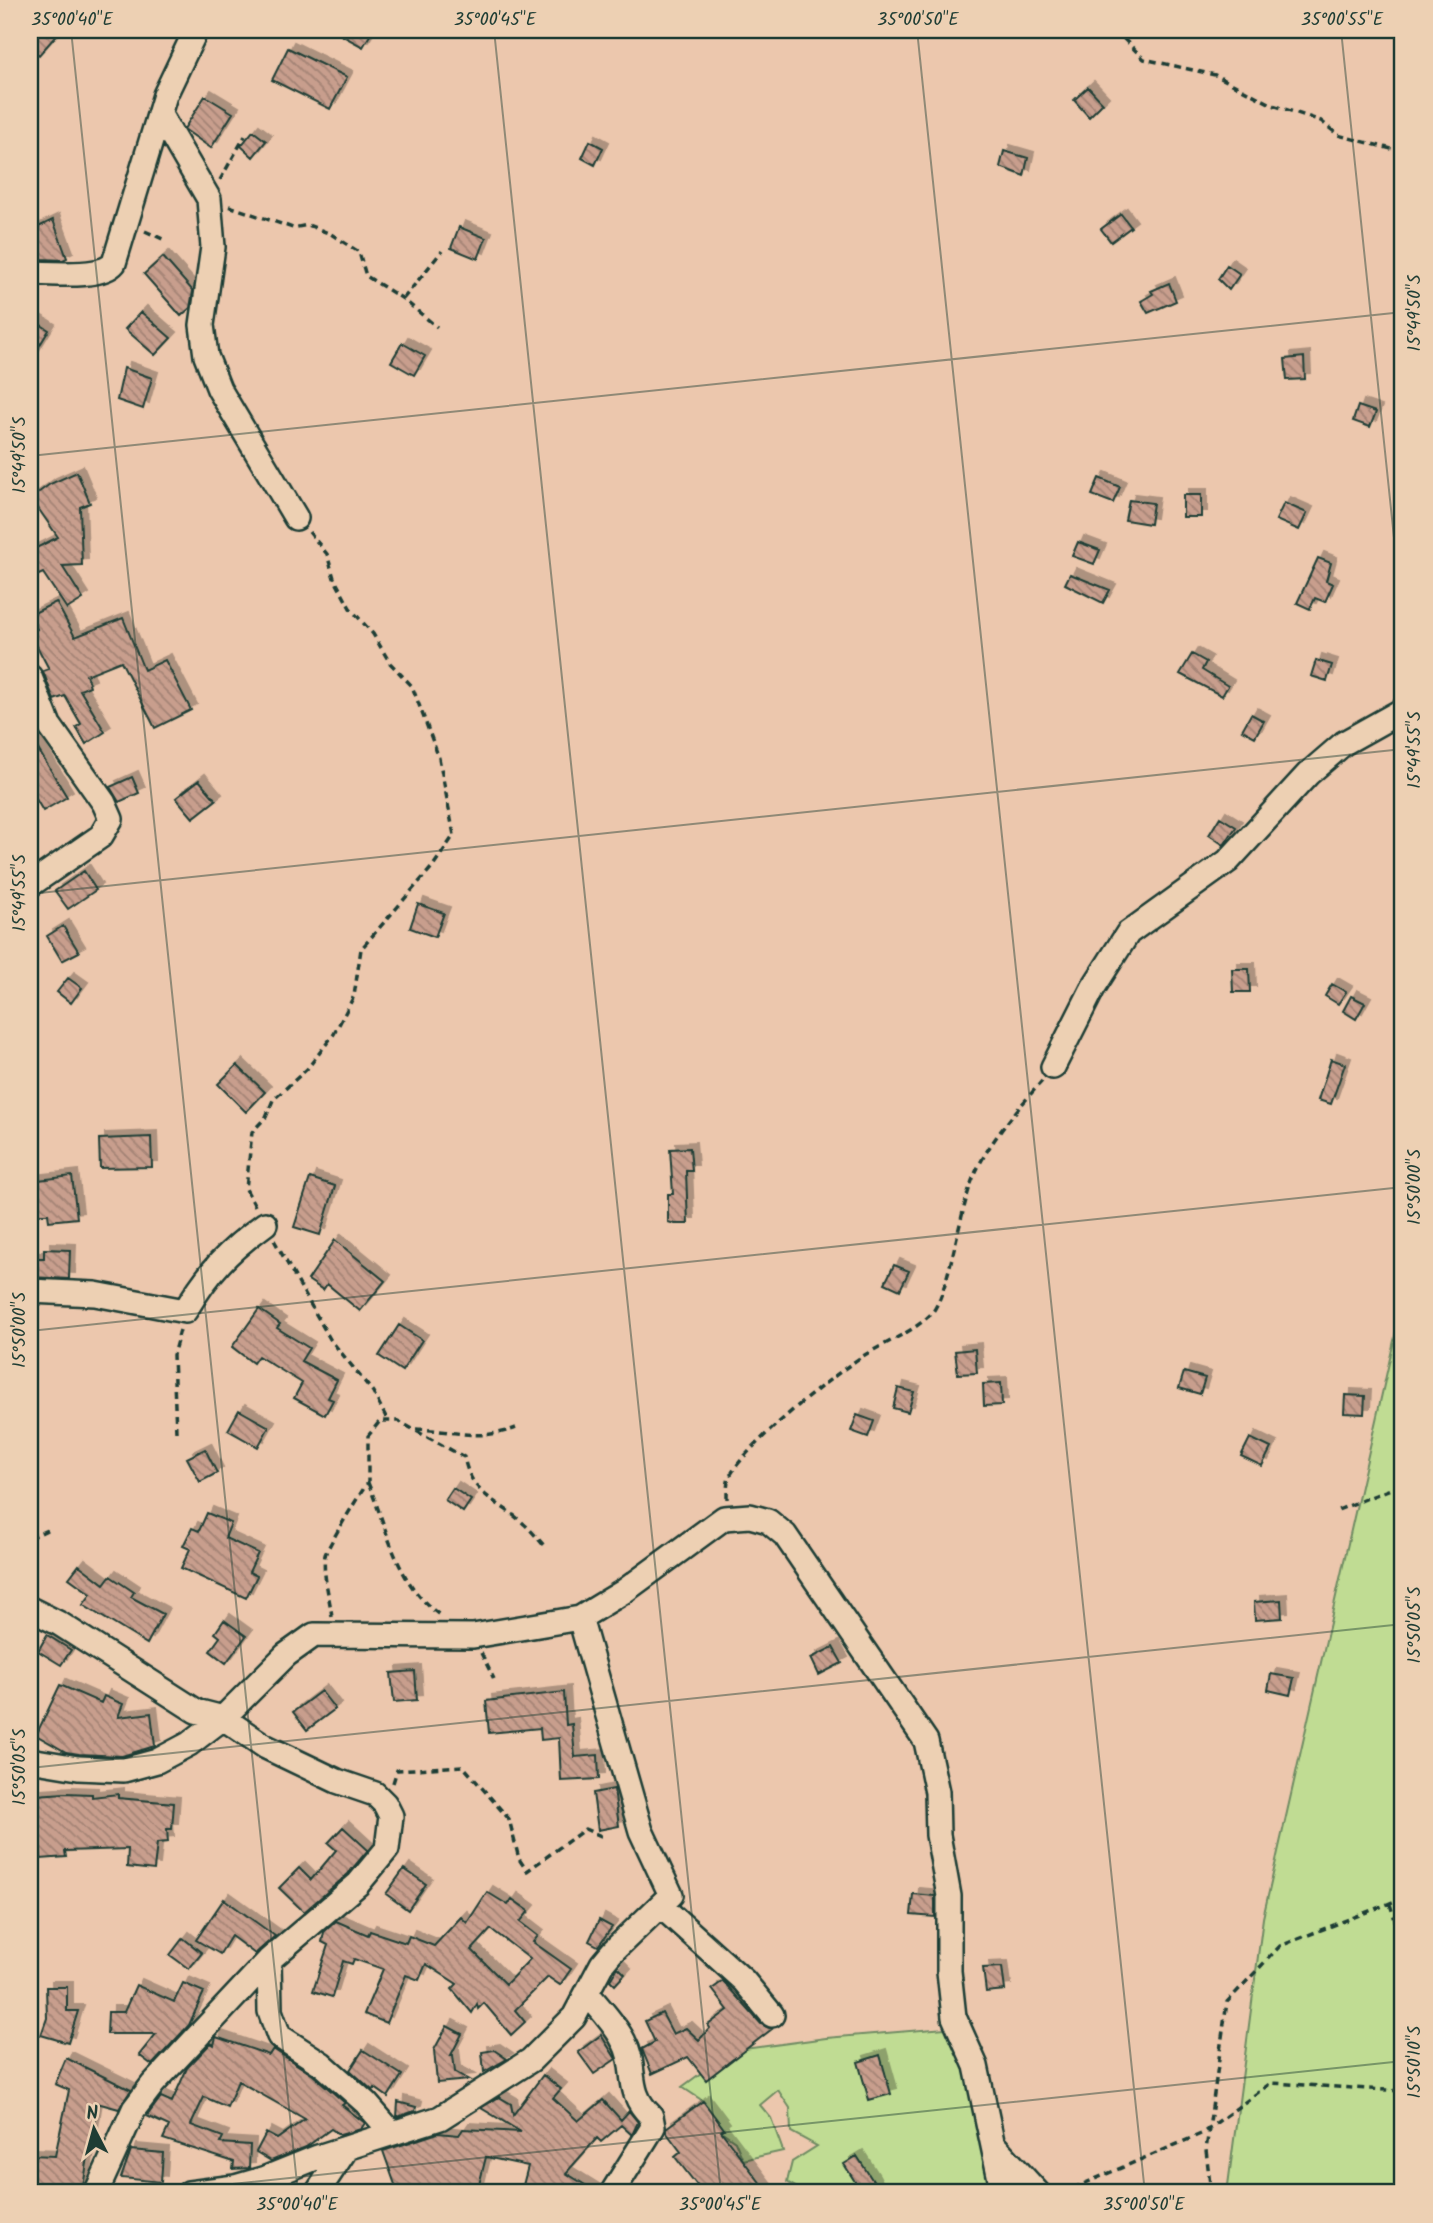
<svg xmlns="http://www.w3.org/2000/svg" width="1433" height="2223" viewBox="0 0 1433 2223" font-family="Kalam,sans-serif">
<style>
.green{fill:#c0dc93;stroke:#708c64;stroke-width:2}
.building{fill:url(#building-back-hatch);stroke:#1f3d34;stroke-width:2;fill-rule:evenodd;filter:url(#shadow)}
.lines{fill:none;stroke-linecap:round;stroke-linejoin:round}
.street-casing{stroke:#1f3d34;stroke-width:28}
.path{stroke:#1f3d34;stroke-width:3.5;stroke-dasharray:7 5;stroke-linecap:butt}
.street{stroke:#edd0b3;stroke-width:23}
.ticks{fill:none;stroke:#1f3d34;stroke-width:2;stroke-opacity:0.45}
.neatline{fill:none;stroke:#1f3d34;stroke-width:2.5}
.ticks-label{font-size:18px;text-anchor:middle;fill:#1f3d34}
</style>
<defs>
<pattern id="building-back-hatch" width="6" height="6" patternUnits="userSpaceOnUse" patternTransform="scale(1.75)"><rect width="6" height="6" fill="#c89e8d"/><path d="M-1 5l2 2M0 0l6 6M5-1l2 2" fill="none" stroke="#a28274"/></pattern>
<filter id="shadow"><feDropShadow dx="6" dy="-6" stdDeviation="0" flood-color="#0004"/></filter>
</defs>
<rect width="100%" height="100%" fill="#ecc7ad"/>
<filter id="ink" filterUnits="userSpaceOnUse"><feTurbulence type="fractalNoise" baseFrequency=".0143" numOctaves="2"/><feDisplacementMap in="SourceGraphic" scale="14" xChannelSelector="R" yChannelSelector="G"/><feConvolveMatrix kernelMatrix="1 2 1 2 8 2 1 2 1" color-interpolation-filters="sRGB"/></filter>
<g filter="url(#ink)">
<path class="green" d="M1403,1301V2193H1227L1263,1918Z
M969,2026L989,2193H806L787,2182L792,2162L817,2146L791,2132L790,2108L778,2090L760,2105L771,2118L783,2151L743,2160L735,2141L721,2131L724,2129L703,2101L682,2087L701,2073L692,2056L826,2038Z"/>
<path class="building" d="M30,30H61L39,55L30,48Z
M332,30H373L363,47Z
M288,48L347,77L330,109L272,80Z
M1088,87L1103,103L1089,117L1074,100Z
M205,96L233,113L211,148L184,129Z
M253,131L266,141L253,157L241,146Z
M590,141L603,148L595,165L582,158Z
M1004,151L1028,158L1024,176L1000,167Z
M1121,214L1131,227L1111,242L1101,229Z
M53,220L67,258L63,260L41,259L30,239V231Z
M459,227L486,238L478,259L451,248Z
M163,257L193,291L190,308L181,316L144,274Z
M1227,265L1240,274L1229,290L1218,279Z
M1169,283L1176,301L1148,313L1141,301L1153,294L1151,291Z
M141,312L171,338L155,355L125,329Z
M30,318L49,330L30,361Z
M402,343L425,356L414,375L391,362Z
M1304,357L1305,379L1287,380L1285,359Z
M124,368L152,378L143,409L117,400Z
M1358,406L1376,412L1370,427L1353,421Z
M77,472L90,503L80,507L82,565L62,566L83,599L67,609L43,573L30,579V551L58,537L31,498L50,484Z
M1099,478L1120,487L1113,503L1092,495Z
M1183,495H1201V517H1183Z
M1129,500L1153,503L1150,524L1125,520Z
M1284,503L1307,513L1299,530L1276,520Z
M1078,542L1100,550L1094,564L1072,556Z
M1318,558L1331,563L1326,581L1333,584L1325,602L1315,598L1310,609L1297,603Z
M1070,574L1110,590L1103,603L1065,584Z
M56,602L75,637L123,618L144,670L165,660L191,710L155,728L121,661L86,675L90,686L80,690L105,732L86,744L76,727L81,724L65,696L54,700L43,671L49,669L30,633L37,629L30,615Z
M1192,654L1206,662L1202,670L1228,686L1222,696L1180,674Z
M1316,660L1332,665L1327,681L1311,676Z
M1251,714L1264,721L1255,737L1242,730Z
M30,736L67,797L43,811L30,789Z
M132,777L139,793L119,802L110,787Z
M199,780L216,800L193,818L176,798Z
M1220,817L1236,827L1224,845L1209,835Z
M84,871L96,890L68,909L55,891Z
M418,904L444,913L435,937L410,928Z
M63,926L79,952L62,961L47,936Z
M1232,969H1249L1250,992H1233Z
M68,978L82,988L71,1003L57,992Z
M1332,984L1346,992L1338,1004L1325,996Z
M1351,996L1365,1003L1356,1019L1343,1011Z
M1331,1059L1345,1064L1331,1104L1318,1100Z
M237,1065L265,1092L246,1112L218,1084Z
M151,1137L152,1167L100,1168L99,1139Z
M690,1148L692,1171H686L688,1224H675L668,1222V1194H673L670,1149Z
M72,1176L77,1218L49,1221L48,1214H30V1181Z
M310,1178L335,1186L320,1235L294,1227Z
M335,1240L385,1281L360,1311L327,1284L323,1290L308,1280Z
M44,1249L70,1250L69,1279L30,1277V1258H44Z
M894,1265L909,1271L900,1290L885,1283Z
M259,1309L280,1324L277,1328L309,1348L301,1361L337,1380L328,1398L333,1400L325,1415L294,1398L302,1383L258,1356L253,1363L232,1347Z
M399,1325L422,1340L402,1371L379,1356Z
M975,1349L977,1373L958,1374L955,1351Z
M1184,1372L1205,1378L1200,1394L1179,1388Z
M1001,1383L1002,1405L984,1406L983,1384Z
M898,1388L914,1392L908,1412L893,1408Z
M1345,1395L1365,1396L1364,1414L1344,1413Z
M239,1410L269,1427L258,1447L228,1430Z
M857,1415L874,1421L868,1437L851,1431Z
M1250,1438L1271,1448L1262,1466L1241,1456Z
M205,1449L217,1473L200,1482L187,1458Z
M453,1488L471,1500L463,1512L445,1500Z
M207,1513L231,1523L225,1538L258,1553L249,1572L257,1576L246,1598L181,1568L190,1549L183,1546L192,1528L199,1531Z
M79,1565L104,1584L110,1576L134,1592L131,1597L163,1614L147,1644L83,1605L91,1594L69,1578Z
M1281,1600L1282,1618L1255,1620L1254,1602Z
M224,1620L246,1636L226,1663L210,1651L220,1637L215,1633Z
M47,1635L71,1650L61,1665L38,1651Z
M833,1647L842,1663L819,1675L811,1658Z
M415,1671L417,1700L394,1702L391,1673Z
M1271,1674L1294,1678L1290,1695L1268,1690Z
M60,1685L101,1703L104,1696L123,1704L118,1717L151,1713L155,1746L122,1756L79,1754L66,1752L36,1735Z
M321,1691L335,1709L307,1730L293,1712Z
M564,1692L566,1725L572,1724L575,1757L598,1755L599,1779L561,1781L559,1738L541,1740L540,1728L489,1733L486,1701Z
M614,1789L619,1826L598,1830L593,1793Z
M65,1793L92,1794V1797L118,1794V1798L174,1803L172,1829H167L168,1842L157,1843L154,1870L127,1867L128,1849L65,1851L66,1857L41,1859L36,1795Z
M343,1827L368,1850L348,1874L304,1912L279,1888L299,1868L311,1880L336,1850L328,1843Z
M404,1869L426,1884L408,1910L386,1894Z
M487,1892L508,1905L512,1899L529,1911L520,1922L538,1936L533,1942L571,1969L560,1985L548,1977L515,2010L525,2022L511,2035L484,2003L478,2009L477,2004L472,2013L452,1989L457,1984L426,1964L419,1980L406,1975L386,2023L364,2014L383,1969L354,1959L352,1964L343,1961L332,1997L313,1991L328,1945L322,1942L324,1932L336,1921L368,1935L370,1931L406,1943L409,1936L434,1946L461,1917L467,1923ZM491,1929L530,1959L506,1984L472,1950Z
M913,1894L935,1896V1917L911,1915Z
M224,1899L275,1936L255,1954L231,1936L220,1954L196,1940Z
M599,1920L612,1927L598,1946L589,1941Z
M183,1938L202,1953L189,1969L170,1955Z
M618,1967L625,1974L615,1985L610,1980Z
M1002,1967L1005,1990L986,1992L983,1968Z
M723,1981L761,2024L772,2029L706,2080L688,2057L652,2074L642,2049L655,2042L645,2021L662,2013L673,2034L686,2028L699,2040L710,2028L708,2025L728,2010L712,1989Z
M183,1983L204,1992L189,2025L152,2065L139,2055L156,2034H107L108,2012H124L136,1985L174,2002Z
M46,1987H67V2011H78L68,2043L41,2035L47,2018Z
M447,2026L462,2034L451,2055H453L455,2072L469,2080L437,2083L434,2050Z
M601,2035L616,2059L594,2074L578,2052Z
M216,2037L269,2055L273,2049L313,2075L345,2103L342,2105L365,2123L361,2129L340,2135L331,2129L306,2147L271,2161L256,2152L266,2133L277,2139L305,2119L238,2081L227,2107L204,2097L191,2125L223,2137L220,2143L250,2145L249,2168L233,2169L234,2162L163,2139L169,2126L147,2116L161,2097L172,2102L187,2068L211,2043L214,2045Z
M363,2050L402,2075L388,2097L375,2088L373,2091L350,2070Z
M494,2050L507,2059L484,2072L482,2052Z
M880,2055L891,2094L869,2100L858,2062Z
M66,2058L131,2090L119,2109L97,2103L82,2193H30V2155L55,2156L69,2090L55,2084Z
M543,2075L561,2089L553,2098L578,2121L603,2100L621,2120L629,2111L638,2122L632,2135L621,2125L601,2142L597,2138L566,2173L598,2193H521L528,2166L486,2157L477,2193H398L383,2151L438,2133L459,2135L463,2129L521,2132L481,2108L499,2097L511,2104L513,2115Z
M703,2101L724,2129L721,2131L768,2193H703L675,2157L681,2152L666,2132V2128Z
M398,2102L416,2107L415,2111L397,2117Z
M131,2150L163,2153L161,2182L121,2178Z
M857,2156L873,2181L879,2193H862L844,2164Z"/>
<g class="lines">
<g class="street-casing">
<path id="street" d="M160,115L209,199L213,247L202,325L206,356L219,389L296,518
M30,273C50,273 101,279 114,263L165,95L196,30
M30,677L49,725L104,803L111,819L101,836L30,885
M1053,1067L1093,988L1128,933L1228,861L1308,774L1344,743L1403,710
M30,1291L95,1294L185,1311C209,1271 228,1251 265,1224
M30,1609L60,1624L196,1711L223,1718L266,1747L337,1781L375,1794L385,1804L391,1816L387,1849L358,1884L269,1960L153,2084L134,2109L96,2193
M30,1760L78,1768L124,1770L157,1761L189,1744L223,1718L286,1655L314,1635L473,1636L580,1618L623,1592L724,1518L750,1516L768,1521L785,1535L926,1741L937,1792L938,1835L949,1896V1971L954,2017L976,2066L1003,2193
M661,1906L744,1981L772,2015
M269,1960L270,2011L279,2036L322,2064L366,2103L392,2133
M588,1994C600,2009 616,2025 624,2042C638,2067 624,2091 651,2116L653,2127L612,2193
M994,2145L1038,2193
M189,2193L235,2187L266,2178L318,2157L440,2118L531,2060L574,2017L602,1964L612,1952L671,1895L641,1831L580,1618
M317,2193L346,2149"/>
</g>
<path class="path" d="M1115,30L1144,59L1215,75L1273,105L1321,121L1338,135L1403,152
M220,180L245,136
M229,206L293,228L308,225L331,234L359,252L366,276L403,299L437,327
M145,231L165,240
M403,299L442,251
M255,1206L246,1189L252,1132L266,1117L273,1100L307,1069L334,1034L354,996L361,949L433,866L454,835L439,758L412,686L390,663L373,634L350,608L334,578L327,554L309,532
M274,1240L330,1339L373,1392L388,1421
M416,1429C454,1430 478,1442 516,1428
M176,1432L173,1355L180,1330
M368,1483C389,1532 395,1583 441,1616
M727,1499C727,1493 727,1483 729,1478C742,1448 834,1374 863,1356C886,1342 912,1333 931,1314C949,1295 960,1207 974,1176C989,1141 1017,1110 1042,1081
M1338,1510L1403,1484
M30,1538L47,1530
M332,1617C330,1599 322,1573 325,1555C327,1548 362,1489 368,1483V1436L380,1421H398L464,1457C472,1497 497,1499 524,1524C532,1531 539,1540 546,1548
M481,1653L494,1679
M393,1783L397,1770L463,1766L509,1819L519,1859L527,1871L585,1829L606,1838
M1390,1904L1403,1945
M1062,2193L1201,2134L1271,2083L1403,2091
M1211,2193L1206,2150L1227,2002L1280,1946L1403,1898"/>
<use href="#street" class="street"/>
</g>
</g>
<path class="ticks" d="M71,30L298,2193M494,30L721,2193M917,30L1145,2193M1341,30L1403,624M30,456L1403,312M30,894L1403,749M30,1331L1403,1187M30,1768L1403,1624M147,2193L1403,2061"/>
<rect width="1433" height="2223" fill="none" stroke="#edd0b3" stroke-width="77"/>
<g transform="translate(94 2129) rotate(354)" stroke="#edd0b3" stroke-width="5" paint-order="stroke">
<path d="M0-5L12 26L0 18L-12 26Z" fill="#1f3d34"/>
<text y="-10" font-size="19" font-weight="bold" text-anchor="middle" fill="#1f3d34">N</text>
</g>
<rect x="38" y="38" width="1356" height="2146" class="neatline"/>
<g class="ticks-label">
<text x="72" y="25">35°00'40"E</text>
<text x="495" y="25">35°00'45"E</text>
<text x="918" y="25">35°00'50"E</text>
<text x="1342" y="25">35°00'55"E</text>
<text transform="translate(1414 313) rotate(-90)" y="6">15°49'50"S</text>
<text transform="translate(19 455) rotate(-90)" y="6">15°49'50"S</text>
<text transform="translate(1414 750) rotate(-90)" y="6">15°49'55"S</text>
<text transform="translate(19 893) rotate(-90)" y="6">15°49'55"S</text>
<text transform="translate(1414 1187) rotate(-90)" y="6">15°50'00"S</text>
<text transform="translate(19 1330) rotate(-90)" y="6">15°50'00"S</text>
<text transform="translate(1414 1625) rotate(-90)" y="6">15°50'05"S</text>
<text transform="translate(19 1767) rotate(-90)" y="6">15°50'05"S</text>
<text transform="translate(1414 2062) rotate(-90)" y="6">15°50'10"S</text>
<text x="297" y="2210">35°00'40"E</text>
<text x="720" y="2210">35°00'45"E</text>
<text x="1144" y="2210">35°00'50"E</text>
</g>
</svg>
